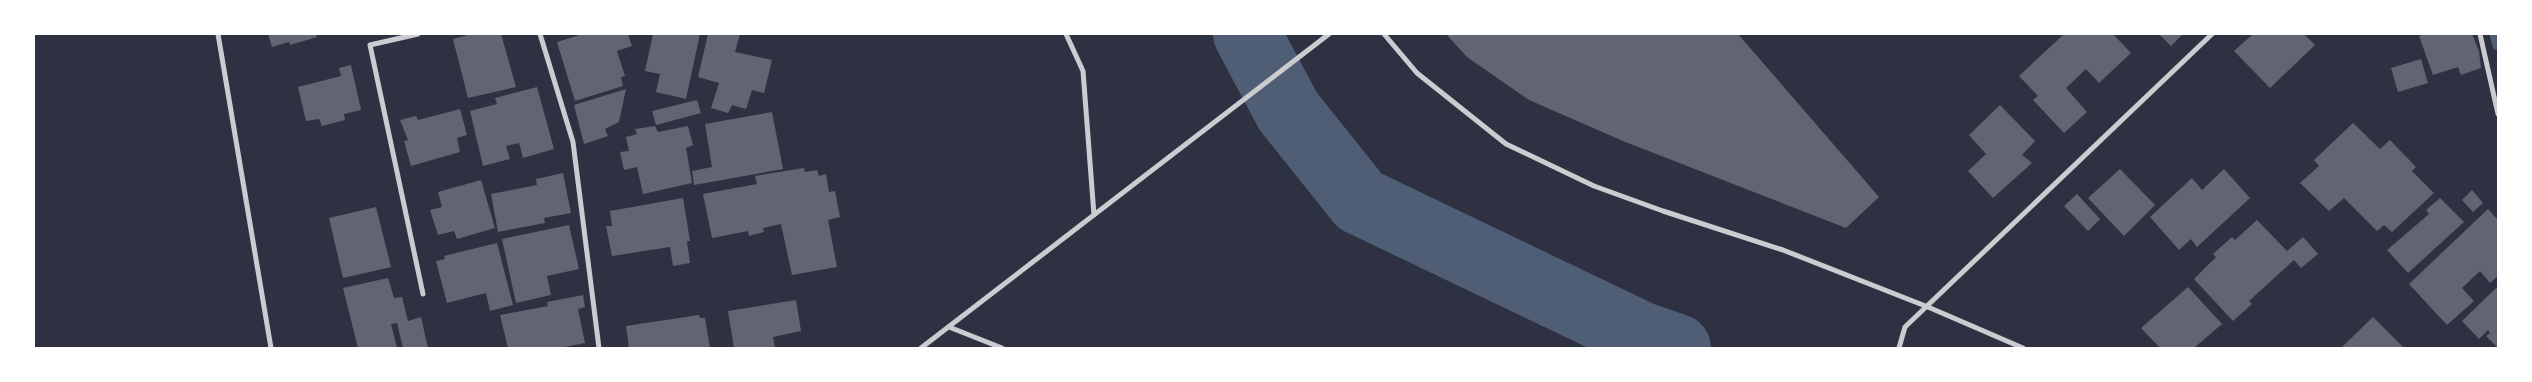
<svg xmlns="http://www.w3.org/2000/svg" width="2532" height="382" viewBox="0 0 2532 382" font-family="'Source Serif 4',serif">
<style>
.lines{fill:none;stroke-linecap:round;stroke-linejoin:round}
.stream{stroke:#4f5d75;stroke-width:11}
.river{stroke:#4f5d75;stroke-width:68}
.building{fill:#626471}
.minor{stroke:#caccd0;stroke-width:5}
</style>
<rect width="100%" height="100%" fill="#2d3142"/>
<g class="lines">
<path class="stream" d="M2495,34L2498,45"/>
<path class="river" d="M1247,34L1288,111L1360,201L1642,336L1677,348"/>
</g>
<path class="building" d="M268,34H316L317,37L290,45L289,42L272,47Z
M472,34H501L516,87L468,98L453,39Z
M583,34H628L632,46L617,51L625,76L621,77L623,86L575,101L557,42Z
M653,34H700L686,99L656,92L660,74L645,71Z
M708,34H740L735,52L772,60L764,93L752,90L746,109L732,105L728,113L711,108L719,83L698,77Z
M1446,34H1738L1879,197L1846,228L1623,141L1529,100L1467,57Z
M2064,34H2113L2131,53L2099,83L2086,69L2066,88L2087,112L2064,133L2033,100L2038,96L2019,76Z
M2159,34H2183L2171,46Z
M2253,34H2304L2315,45L2270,88L2234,51Z
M2425,34H2472L2479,51L2481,68L2461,75L2458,67L2433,75L2419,36Z
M2421,59L2428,83L2398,92L2391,68Z
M351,65L361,110L344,114L345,120L322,126L319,119L306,121L298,87L341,76L339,68Z
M537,87L554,149L523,158L519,143L506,146L510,159L483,166L470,111L497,104L495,98Z
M626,89L619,122L605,129L608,136L584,144L574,105Z
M697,100L701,113L656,125L652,111Z
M2000,105L2035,141L2022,155L2032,163L1993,198L1968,171L1986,154L1969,135Z
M460,109L467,135L457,138L460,152L411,166L404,141L408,140L400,120L416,116L418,120Z
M772,112L783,169L694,185L692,171L712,167L705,124Z
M2353,123L2380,149L2390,140L2416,167L2412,171L2434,193L2392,232L2384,225L2377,231L2344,198L2329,211L2300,183L2319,166L2314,160Z
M655,126L658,132L688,126L693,145L686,148L692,183L643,194L637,167L624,170L620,152L629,151L626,137L637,134L635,129Z
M804,168L805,172L817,170L819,176L826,174L829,192L835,191L840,217L828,220L837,267L792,275L781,224L763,228L764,232L749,236L748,231L712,238L703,194L757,184L755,176Z
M2120,169L2155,205L2124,236L2088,198Z
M2224,169L2250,198L2197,247L2191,239L2179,250L2150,217L2192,178L2202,190Z
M563,173L571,213L544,218L545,223L498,232L491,194L537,185L536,179Z
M481,180L495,228L457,239L454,231L438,235L430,210L442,207L438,192Z
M2472,190L2483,203L2473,212L2462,200Z
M2077,194L2100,219L2088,231L2064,206Z
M683,198L690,241H687L690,263L673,266L670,247L612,256L606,226H612L610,211Z
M2440,198L2464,222L2408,273L2387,250L2429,214L2426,210Z
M376,207L391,267L343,278L329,218Z
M2488,209L2498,220V276L2490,283L2480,271L2462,288L2474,301L2447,325L2409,284Z
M2257,220L2287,251L2303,237L2318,254L2301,268L2294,260L2249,301L2252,304L2233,321L2194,279L2216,257L2213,254L2232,237L2235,240Z
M569,225L579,269L547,276L551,295L516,303L502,239Z
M497,243L513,305L490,311L486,293L447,303L436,261L445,259L444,256Z
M388,278L394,298L402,297L408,321L421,317L428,348H403L397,323L391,324L397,348H358L343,288Z
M2188,287L2222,324L2194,348H2160L2141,328Z
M2497,287L2498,289V348L2486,336L2490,333L2488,330L2479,339L2462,321Z
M583,295L585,307L578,309L585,343L560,348H508L500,315L548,306L547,302Z
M796,300L801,331L773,337L775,348H734L728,311Z
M699,315L700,318H705L710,348H629L626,326Z
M2373,317L2404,348H2341Z"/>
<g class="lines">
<path class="minor" d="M218,34L271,348
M418,34L370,45L423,294
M540,34L573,142L599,348
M1066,34L1083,71L1094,215
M1384,34L1417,73L1506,144L1594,186L1663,211L1783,250L1928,307L2023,348
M2480,34L2498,114
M949,327L1002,348
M921,348L1329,34
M1899,348L1905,327L2212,34"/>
</g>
<rect width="2532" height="382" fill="none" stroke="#ffffff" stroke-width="70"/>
</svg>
